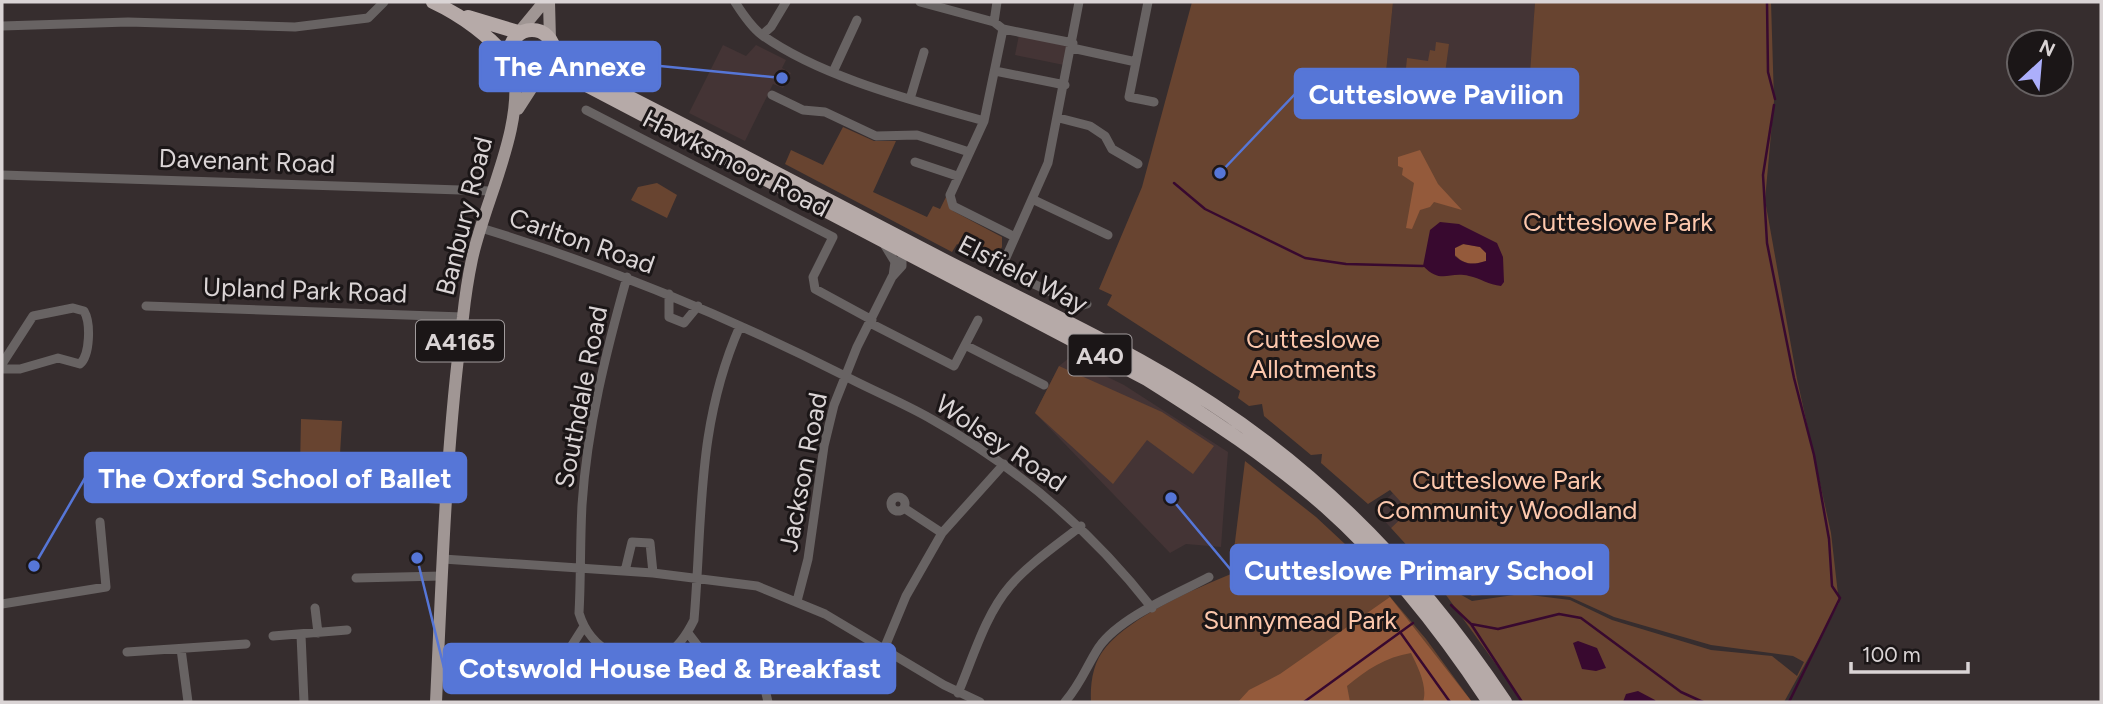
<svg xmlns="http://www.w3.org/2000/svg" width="2103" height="704" viewBox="0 0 2103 704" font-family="Figtree,sans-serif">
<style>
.built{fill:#443435}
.green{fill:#684430}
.forest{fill:#945a3b}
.water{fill:#38092f;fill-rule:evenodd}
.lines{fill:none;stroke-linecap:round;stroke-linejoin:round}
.stream{stroke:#38092f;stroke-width:2.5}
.minor{stroke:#686363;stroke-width:9}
.major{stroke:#a09694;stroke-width:12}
.highway{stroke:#b6aaa8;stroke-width:14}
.labels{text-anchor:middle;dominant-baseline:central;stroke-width:6;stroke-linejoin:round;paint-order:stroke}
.shield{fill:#1b1617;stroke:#a19b9c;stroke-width:2}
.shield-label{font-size:24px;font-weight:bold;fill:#dad4d5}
.street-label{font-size:26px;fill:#dad4d5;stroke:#1b1617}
.park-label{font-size:26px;fill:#fcc7ac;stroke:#1b1617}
.leader{fill:none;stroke:#5676d7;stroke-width:2.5}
.callout-dot{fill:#5676d7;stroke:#1b1617;stroke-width:2.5}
.callout{fill:#5676d7;stroke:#5676d7;stroke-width:2.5}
.callout-label{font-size:28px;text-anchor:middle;font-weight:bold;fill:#fff}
</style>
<rect width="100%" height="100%" fill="#362d2e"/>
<path class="built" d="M1393,2H1535L1529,102L1385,83Z
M1019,35L1068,45L1064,65L1015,55Z
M723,45L746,56L756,45L786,60L782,68L791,73L783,88L773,84L745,141L689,113Z
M1069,358L1124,385L1228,452L1221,547L1186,544L1170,553L1035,413L1059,366Z
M1393,493L1410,511L1391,528L1378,514V507Z"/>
<path class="green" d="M1192,2H1393L1385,83L1528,102L1535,2H1771L1774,101L1765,200L1797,379L1831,533L1839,603L1784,702H1523L1446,595L1426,575L1472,601L1521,594L1570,600L1612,620L1711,650L1772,656L1797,676L1804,662L1793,656L1711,645L1614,617L1570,597L1523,591L1472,596L1429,568V560L1421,561L1391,528L1409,511L1390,490L1368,504L1321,463L1322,454L1311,455L1264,416L1262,404L1249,406L1238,398L1240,391L1107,305L1112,295L1099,289L1142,187Z
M1436,42L1449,44L1443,88L1417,85V82L1405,78L1407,58L1428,61L1430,50L1435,51Z
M843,127L874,141H896L873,192L927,217L933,206L940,209L946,197L953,211L1002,237V247L991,265L957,244L952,252L785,164L791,150L823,165Z
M657,183L677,195L667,218L631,200L638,187Z
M1059,366L1162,412L1214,446L1193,474L1147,440L1113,484L1035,413Z
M301,419L342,421L340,454L371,456L369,475L374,476L373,487L289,478L290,468H300Z
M1245,461L1316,517L1345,544L1426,639L1472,702H1091C1090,683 1093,662 1106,647C1132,616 1194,589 1231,574Z"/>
<path class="forest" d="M1420,150L1438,184L1462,210L1434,202L1430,207L1420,210L1412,229L1406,228L1414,183L1402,175L1403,168L1398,166V157Z
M1464,244L1480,247L1487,253L1486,261C1473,265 1465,265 1455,255V248Z
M1390,597L1472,702H1423C1428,687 1418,667 1411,653C1386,657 1366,670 1347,686L1350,702H1238L1249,690L1280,674Z"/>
<path class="water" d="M1440,222L1459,224L1497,243L1503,257L1504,282L1501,286C1489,285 1480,278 1469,276C1448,271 1442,285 1423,266L1430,230ZM1463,244L1480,247L1486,253V261C1473,265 1465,265 1455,256V248Z
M1578,641L1597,648L1606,668L1596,671L1582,669L1573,643Z
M1638,691L1655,700L1656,702H1623L1626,694Z"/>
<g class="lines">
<path class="stream" d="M1767,2L1768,72L1775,99
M1774,105L1763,175L1767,243L1794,378L1814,455L1829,539L1832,586L1840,598L1789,702
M1174,183L1205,209L1305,258L1346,264L1423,266
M1451,605L1471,624L1522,702
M1471,624L1498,629L1559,614L1581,618L1681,692L1703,702
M1400,632L1450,702
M1304,702L1413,623"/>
<path class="minor" d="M735,2C742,13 751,27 762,35C820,77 915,101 984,121
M920,2L994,22L1003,29
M1079,2L1048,163L1004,262V268L1011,273L1080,306L1087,304
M1148,2L1129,97L1154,102
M994,22L997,2
M2,26L128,22L295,27L368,18L384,2
M762,35L771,27L786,2
M1072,48L1136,62
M995,71L1065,85
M833,72L857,20
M772,95L803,110L825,112L876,136L917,135L969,152
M910,99L924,52
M586,110L833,237L813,277L815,289L872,320
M1059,118L1090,126L1105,136L1112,149L1138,164
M915,162L957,176
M2,175L491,191
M1032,199L1108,235
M481,228C606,266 726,316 843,375C873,391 904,403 933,420C1020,469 1091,530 1152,608
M1015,237L953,206L950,195L984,121L1003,29L1073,43
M884,244L895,262L893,276
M627,277C606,352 587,427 582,505C580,541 581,577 579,613C590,650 630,671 666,654C678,648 688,632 694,620C703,515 696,426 740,326
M669,294V317L684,323L698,306
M146,306L463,317
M870,323L954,366L978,320
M965,345L1044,385
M2,364L33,316L73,308L84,311C91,323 90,355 80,364L58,358L20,369H2
M135,474L447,500
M891 504a7 7 0 1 1 14 0a7 7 0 1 1-14 0Z
M904,508L942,533
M443,559L653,573L757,586L825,614L944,685L980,702
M625,571L632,542L650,543L653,573
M356,578L442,576
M797,601L808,559L824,446L834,405L857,347L892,277L902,266V249
M2,604L106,587L100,522
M315,608L318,633
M583,628L569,650L579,663L603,650
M301,635L304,702
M273,636L347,630
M181,649L188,702
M884,649L906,596L942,533L1004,464
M127,652L246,644
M669,653L691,667L704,654L688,633
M764,685L768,702
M958,693C973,658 985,615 1010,586C1030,563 1057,545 1081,526
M1065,702C1082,682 1086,667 1099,647C1120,617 1177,594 1209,577"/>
<path class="major" d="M549,2L550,40
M520,31L544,2
M518,109L540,75
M436,702C442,574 446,444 463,317C465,298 468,278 472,259C485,199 526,125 513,64"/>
<path class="highway" d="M433,2C463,16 490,37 512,62
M468,17L518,32
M510 52a22 22 0 1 1 44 0a22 22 0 1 1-44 0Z
M553,48L569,65L597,81C714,140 829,201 945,261C1035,307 1128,349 1212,404C1330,481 1427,585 1505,702
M542,74H561L577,80L1147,379C1209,418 1270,458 1325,506C1388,562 1443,632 1489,702"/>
</g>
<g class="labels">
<g class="shield">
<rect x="416" y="320.5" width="88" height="41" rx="5"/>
<rect x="1068.5" y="334.5" width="63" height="41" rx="5"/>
</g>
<g class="shield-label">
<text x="460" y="341">A4165</text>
<text x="1100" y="355">A40</text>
</g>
<g class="street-label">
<text transform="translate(247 161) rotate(2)">Davenant Road</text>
<text transform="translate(736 163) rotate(27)">Hawksmoor Road</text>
<text transform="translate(464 216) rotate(-76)">Banbury Road</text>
<text transform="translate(582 241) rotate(19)">Carlton Road</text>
<text transform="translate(1023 274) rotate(27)">Elsfield Way</text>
<text transform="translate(305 290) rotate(2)">Upland Park Road</text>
<text transform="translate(581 397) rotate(-79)">Southdale Road</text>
<text transform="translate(1001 443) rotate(34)">Wolsey Road</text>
<text transform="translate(803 472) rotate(-79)">Jackson Road</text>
</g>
<g class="park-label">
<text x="1618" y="222">Cutteslowe Park</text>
<text x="1313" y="339">Cutteslowe<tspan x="1313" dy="30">Allotments</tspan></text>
<text x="1507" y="480">Cutteslowe Park<tspan x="1507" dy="30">Community Woodland</tspan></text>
<text x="1300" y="620">Sunnymead Park</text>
</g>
</g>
<path class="leader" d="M782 78L660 66M1220 173L1295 94M34 566L85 478M1171 498L1231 570M417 558L444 668"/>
<g class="callout-dot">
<circle cx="782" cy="78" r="7"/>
<circle cx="1220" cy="173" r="7"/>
<circle cx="34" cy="566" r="7"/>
<circle cx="1171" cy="498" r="7"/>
<circle cx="417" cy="558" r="7"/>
</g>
<g class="callout">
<rect x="480" y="42" width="180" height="49" rx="7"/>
<rect x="1295" y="69" width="283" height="49" rx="7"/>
<rect x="85" y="453" width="381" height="49" rx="7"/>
<rect x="1231" y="545" width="377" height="49" rx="7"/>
<rect x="444" y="644" width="451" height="49" rx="7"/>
</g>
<g class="callout-label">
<text x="570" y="76">The Annexe</text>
<text x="1436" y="104">Cutteslowe Pavilion</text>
<text x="275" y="488">The Oxford School of Ballet</text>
<text x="1419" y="580">Cutteslowe Primary School</text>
<text x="670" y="678">Cotswold House Bed &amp; Breakfast</text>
</g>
<rect width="2103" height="704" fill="none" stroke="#dad4d5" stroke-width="7"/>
<g transform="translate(2040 63) rotate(26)"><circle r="33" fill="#1b1617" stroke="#676263" stroke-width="2"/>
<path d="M0-5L12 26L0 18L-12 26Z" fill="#acaffb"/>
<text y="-10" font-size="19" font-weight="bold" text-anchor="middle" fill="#dad4d5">N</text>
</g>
<path d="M1851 662v10h117v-10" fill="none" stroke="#dad4d5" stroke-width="3.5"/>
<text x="1862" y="662" font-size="21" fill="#dad4d5" stroke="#1b1617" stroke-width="5" paint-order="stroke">100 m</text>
</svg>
